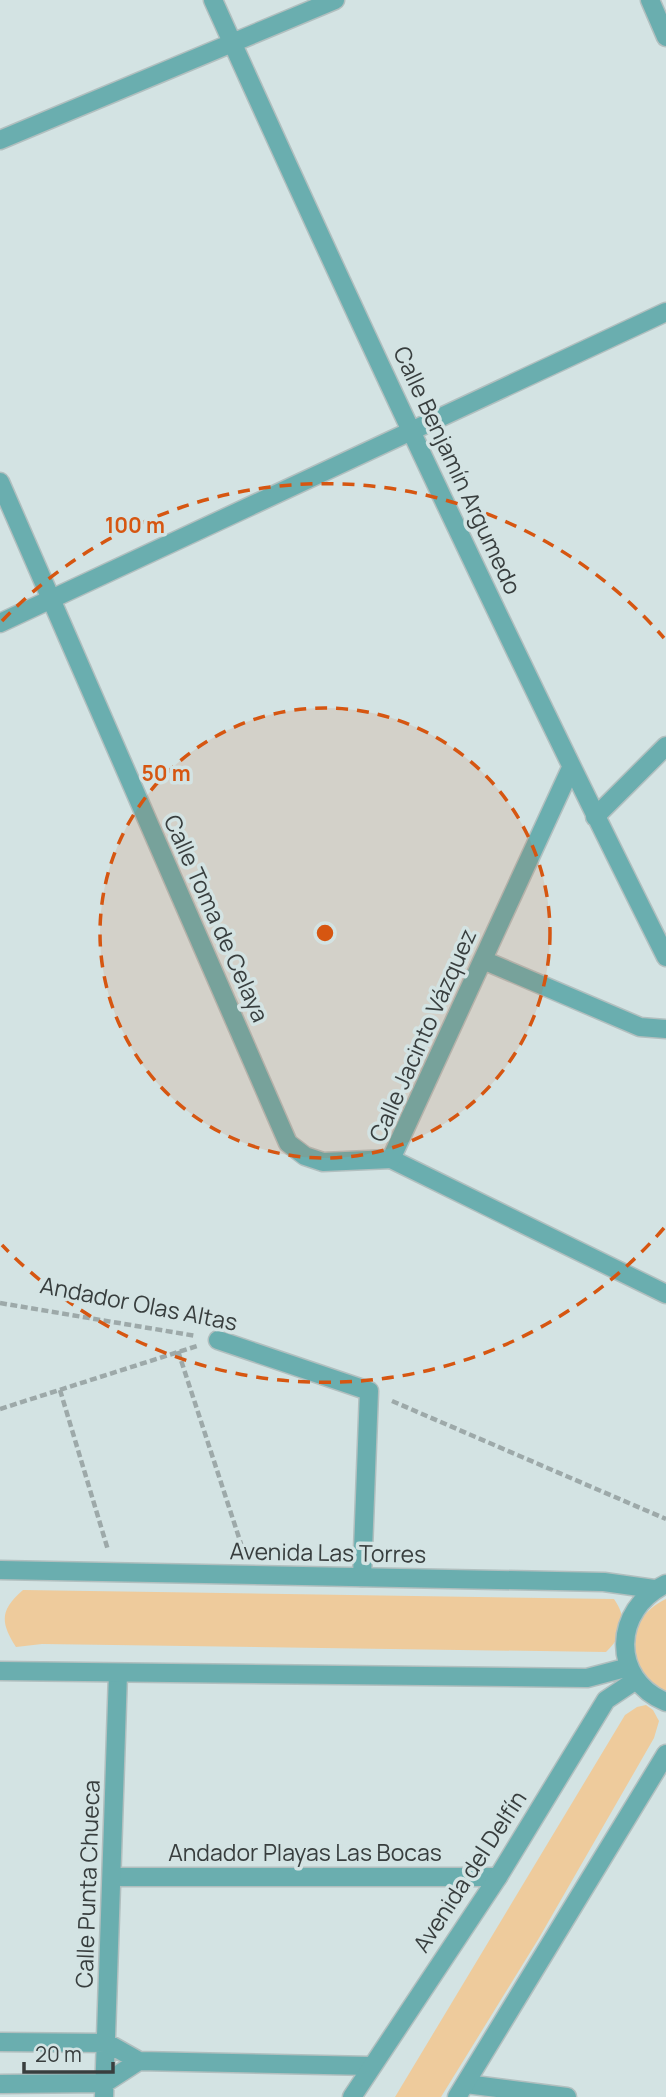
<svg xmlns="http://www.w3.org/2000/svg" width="666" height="2097" viewBox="0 0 666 2097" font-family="Manrope,sans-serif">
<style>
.green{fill:#eecb9c}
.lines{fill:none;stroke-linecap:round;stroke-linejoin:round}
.service-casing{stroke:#b1bfbf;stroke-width:21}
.minor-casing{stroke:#b1bfbf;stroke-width:21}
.tertiary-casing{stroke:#b1bfbf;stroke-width:21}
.path{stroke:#9da9a9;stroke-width:4.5;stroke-dasharray:7 3.5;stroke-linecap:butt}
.service{stroke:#6aaeaf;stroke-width:18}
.minor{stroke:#6aaeaf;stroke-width:18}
.tertiary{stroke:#6aaeaf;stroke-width:18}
.ring{fill:none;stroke:#d65611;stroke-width:3.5;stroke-dasharray:12 9}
.labels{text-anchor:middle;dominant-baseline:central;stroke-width:7;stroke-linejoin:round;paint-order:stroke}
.street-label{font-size:23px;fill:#383e3e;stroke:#d3e3e3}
.centre{fill:#d65611;stroke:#d3e3e3;stroke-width:3.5}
.ring-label{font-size:21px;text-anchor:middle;font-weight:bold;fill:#d65611;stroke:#d3e3e3;stroke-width:7;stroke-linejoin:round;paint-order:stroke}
</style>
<rect width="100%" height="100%" fill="#d3e3e3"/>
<path class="green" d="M23,1590L614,1599C629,1621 623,1635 606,1652L42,1644L16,1647C0,1622 0,1610 23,1590Z
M666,1599V1691C621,1672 623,1619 666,1599Z
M646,1705L653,1710L659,1721L654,1738L539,1938L441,2097H395L625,1715L637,1707Z"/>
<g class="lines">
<g class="service-casing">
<path id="service" d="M391,1159L666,1294
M112,1877H498
M466,2084L567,2097"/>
</g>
<g class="minor-casing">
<path id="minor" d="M213,0C358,322 508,642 666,957
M650,0L666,37
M0,140L335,0
M0,482L288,1143L305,1156L323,1162L391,1159L571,768
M0,623L666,312
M595,817L666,746
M483,960L640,1027L666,1029
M218,1340L369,1391L362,1577
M0,2042L107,2043L139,2061L371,2066
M0,2084L105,2083L139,2061
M104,2097L118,1673"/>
</g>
<g class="tertiary-casing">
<path id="tertiary" d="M0,1570L604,1582L654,1589
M666,1584C613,1609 610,1679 666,1702
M0,1671L587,1678L629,1667
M352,2097L498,1877L606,1700L636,1680
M457,2097L666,1754"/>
</g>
<path class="path" d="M0,1303L196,1336
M178,1351L244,1553
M60,1390L108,1550
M392,1401L666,1519
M0,1409L197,1346"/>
<use href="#service" class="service"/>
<use href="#minor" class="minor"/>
<use href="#tertiary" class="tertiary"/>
</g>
<circle cx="325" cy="933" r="225" fill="#d65611" fill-opacity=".12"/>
<g class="ring">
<circle cx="325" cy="933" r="225"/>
<path d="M664 1228A449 449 0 0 1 2 1245M2 621A449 449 0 0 1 664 638"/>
</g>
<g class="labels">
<g class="street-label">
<text transform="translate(458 470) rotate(65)">Calle Benjamín Argumedo</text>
<text transform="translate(217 918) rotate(66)">Calle Toma de Celaya</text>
<text transform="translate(422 1035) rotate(-66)">Calle Jacinto Vázquez</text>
<text transform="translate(139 1303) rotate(11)">Andador Olas Altas</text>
<text transform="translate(328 1552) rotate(1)">Avenida Las Torres</text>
<text x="305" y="1852">Andador Playas Las Bocas</text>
<text transform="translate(469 1871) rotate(-57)">Avenida del Delfín</text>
<text transform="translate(87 1884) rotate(-88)">Calle Punta Chueca</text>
</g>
</g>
<circle cx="325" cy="933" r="10" class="centre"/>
<g class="ring-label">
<text x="135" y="533">100 m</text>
<text x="166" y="781">50 m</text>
</g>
<path d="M24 2062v10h89v-10" fill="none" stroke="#383e3e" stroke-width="3.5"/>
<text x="35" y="2062" font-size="21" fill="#383e3e" stroke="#d3e3e3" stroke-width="5" paint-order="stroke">20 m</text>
</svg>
